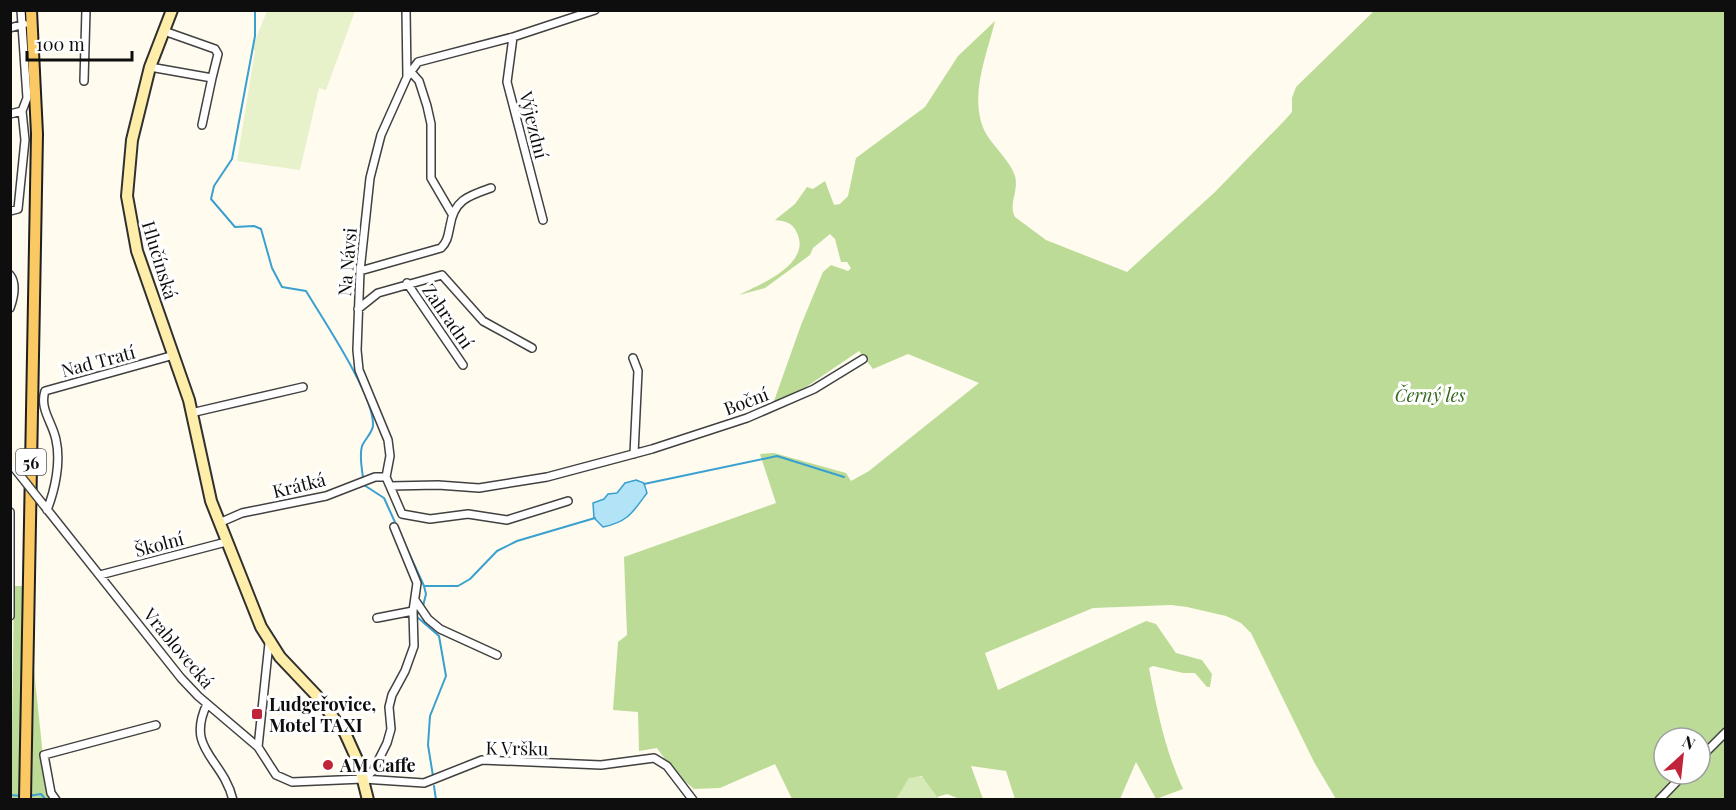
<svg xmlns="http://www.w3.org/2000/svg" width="1736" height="810" viewBox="0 0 1736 810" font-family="'Playfair Display',serif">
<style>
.green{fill:#d6eab8}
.forest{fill:#bcdb97;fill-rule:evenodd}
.pitch{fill:#e7f1ca}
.water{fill:#b3e3f7;stroke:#39a0cf;stroke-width:1.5}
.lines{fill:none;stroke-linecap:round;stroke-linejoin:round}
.stream{stroke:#39a0cf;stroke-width:2}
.street-casing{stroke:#414141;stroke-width:10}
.secondary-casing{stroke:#303030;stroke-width:14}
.primary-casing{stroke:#1f1f1f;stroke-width:14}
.street{stroke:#fff;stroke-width:7}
.secondary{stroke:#fea;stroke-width:10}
.primary{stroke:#fac964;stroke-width:10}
.street-bridge-casing{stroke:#414141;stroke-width:10;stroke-linecap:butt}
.street-bridge{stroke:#fff;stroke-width:7}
.poi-dot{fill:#c12338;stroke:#fff;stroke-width:2}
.labels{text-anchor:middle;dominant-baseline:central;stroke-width:6;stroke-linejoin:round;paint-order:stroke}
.shield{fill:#fff;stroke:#565656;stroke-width:1.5}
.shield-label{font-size:16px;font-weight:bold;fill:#0e0e0e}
.street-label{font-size:18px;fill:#0e0e0e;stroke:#fff}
.park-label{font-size:18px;font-style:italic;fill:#33671d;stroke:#fff}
.poi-label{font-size:18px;font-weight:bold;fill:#0e0e0e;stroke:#fff;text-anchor:start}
</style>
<rect width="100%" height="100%" fill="#fffbef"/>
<path class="green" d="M912,776L925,777L939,799L896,800L903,783Z"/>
<path class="forest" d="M1374,11H1725V799H1336L1314,762L1251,633L1241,623L1226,616L1187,607L1171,605L1093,608L985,653L998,690L1146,621L1156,624L1176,653L1202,660L1212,674L1210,687H1207L1195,673H1183L1153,666L1149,668C1157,710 1165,750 1183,789L1156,799L1136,762L1120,799H1015L1006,771L971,766L983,799H960L947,794L937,797L922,776L909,778L896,799H792L775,764L720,788L694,789L674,772L657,748L639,751L638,712L613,710L618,642L627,635L624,557L776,503L760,454L774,453L846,473L851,481L869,471L979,383L908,354L873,369L859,351L775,408L774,401L801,325L823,272L831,265L848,271L851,268L847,262H841L835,239L830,234L813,248L810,255L765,288L739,295C759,285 812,264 797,233C793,223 786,221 775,220L795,204L807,187L813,189L825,181L834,205L840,204L848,196L856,158L925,107L958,56L995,21C987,54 969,96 984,130C992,146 1010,160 1015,176C1019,191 1008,204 1015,217L1046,240L1127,272L1215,192L1284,121L1292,112V98L1296,87ZM1664,738H1700V774H1664Z
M14,586H22L20,799L11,800Z
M34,670L43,756L53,799L32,800Z"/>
<path class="pitch" d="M267,11H355L326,90L319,88L300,170L237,161L255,51L252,49Z"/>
<path class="water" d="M636,480L644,483L647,493C633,512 628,522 603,527L594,518L593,503L604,499L608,494L617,493L625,483Z"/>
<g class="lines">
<path class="stream" d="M255,10V36L232,159L214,186L211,199L235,227L254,226L261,229L272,268L282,287L306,291C322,318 375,396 373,426C372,433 365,439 362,446C359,456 362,468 363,478
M644,484L777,456L844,477
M364,485L384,498L424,586L426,594L423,606
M424,586H458L470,579L497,551L517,541L595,518
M420,611L416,616L439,636L446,676L430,716L428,745L433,776
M434,786L436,800
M10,795L23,796
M28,796L41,794L46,800"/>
<g class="street-casing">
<path id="street" d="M406,10L407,77L381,135L370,178L360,271L357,350L359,370L388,440L390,456L386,477L402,514L430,519L468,514L507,520L568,501
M10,28L24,24
M164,31L215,49L218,54L212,78
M513,37L507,82L543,220
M150,67L212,78L202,125
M411,72L419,81L427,106L431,124V178L452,214
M407,77L418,62L513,37L595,10
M84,81L86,10
M10,114L22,111
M10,211L18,209L25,140L22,111L27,98L21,10
M360,271L441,248C448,241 448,235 450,226C454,200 468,196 491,188
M10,275C17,284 14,297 10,308
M407,283L463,365
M358,309L378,293L442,275L483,321L532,348
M633,358L638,371L634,454
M191,413L303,387
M390,486L438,485L479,488L547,477L652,449L747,418L814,389L863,359
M42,503L181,678L198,696L258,747L276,775L292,782L363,779L424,783L482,760L601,765L654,758L667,766L693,800
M47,510C55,490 61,462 56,440C53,423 39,409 45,391L174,355
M10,512V616
M219,523L242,513L326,496L375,477H386
M100,575L226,542
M415,600L428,619L440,629L497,655
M377,618L413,611
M207,704C185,750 223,758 233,800
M258,747L269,643
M1700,758L1726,732
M363,779L373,771L387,743L391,729L389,707L392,695L405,671L414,646L413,611L417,583L394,527
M56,800L51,793L44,755L156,725
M1659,800L1684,774"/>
</g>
<g class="secondary-casing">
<path id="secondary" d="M172,10L150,67L132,140L127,196L137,251L189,400L211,501L261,627L280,657L316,695L345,733L359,764L368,800"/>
</g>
<g class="primary-casing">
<path id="primary" d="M25,800L37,134L31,10"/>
</g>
<use href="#street" class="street"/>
<use href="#secondary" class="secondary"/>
<use href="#primary" class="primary"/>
<g class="street-bridge-casing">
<path id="street-bridge" d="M15,469L42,503"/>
</g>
<use href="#street-bridge" class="street-bridge"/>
</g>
<g class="poi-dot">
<rect x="251" y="708" width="12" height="12" rx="3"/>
<circle cx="328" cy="765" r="6"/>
</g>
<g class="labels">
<rect class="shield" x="16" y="449" width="30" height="26" rx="4.5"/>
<g class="shield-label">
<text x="31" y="462">56</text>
</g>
<g class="street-label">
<text transform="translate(534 125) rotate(76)">Výjezdní</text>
<text transform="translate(160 260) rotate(73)">Hlučínská</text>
<text transform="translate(347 262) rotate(-85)">Na Návsi</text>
<text transform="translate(448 316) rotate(55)">Zahradní</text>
<text transform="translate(98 361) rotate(-15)">Nad Tratí</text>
<text transform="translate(746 401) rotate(-21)">Boční</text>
<text transform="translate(299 485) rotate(-14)">Krátká</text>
<text transform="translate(159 544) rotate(-15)">Školní</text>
<text transform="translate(179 648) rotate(50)">Vrablovecká</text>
<text transform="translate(517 748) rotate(1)">K Vršku</text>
</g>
<g class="park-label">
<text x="1430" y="395">Černý les</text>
</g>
<g class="poi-label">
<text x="269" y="704">Ludgeřovice,<tspan x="269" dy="21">Motel TAXI</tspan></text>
<text x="340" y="765">AM Caffe</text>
</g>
</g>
<rect width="1736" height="810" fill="none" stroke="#0e0e0e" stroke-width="24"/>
<g transform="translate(1682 756) rotate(27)"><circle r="28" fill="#ffffff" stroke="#9f9f9f" stroke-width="1.5"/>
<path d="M0-4.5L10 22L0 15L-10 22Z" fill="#c12338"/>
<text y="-9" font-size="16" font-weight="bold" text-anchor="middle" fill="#0e0e0e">N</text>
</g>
<path d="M27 51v9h105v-9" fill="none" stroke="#0e0e0e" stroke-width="3"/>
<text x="36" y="51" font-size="18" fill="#0e0e0e" stroke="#ffffff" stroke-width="4.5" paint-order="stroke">100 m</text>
</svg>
